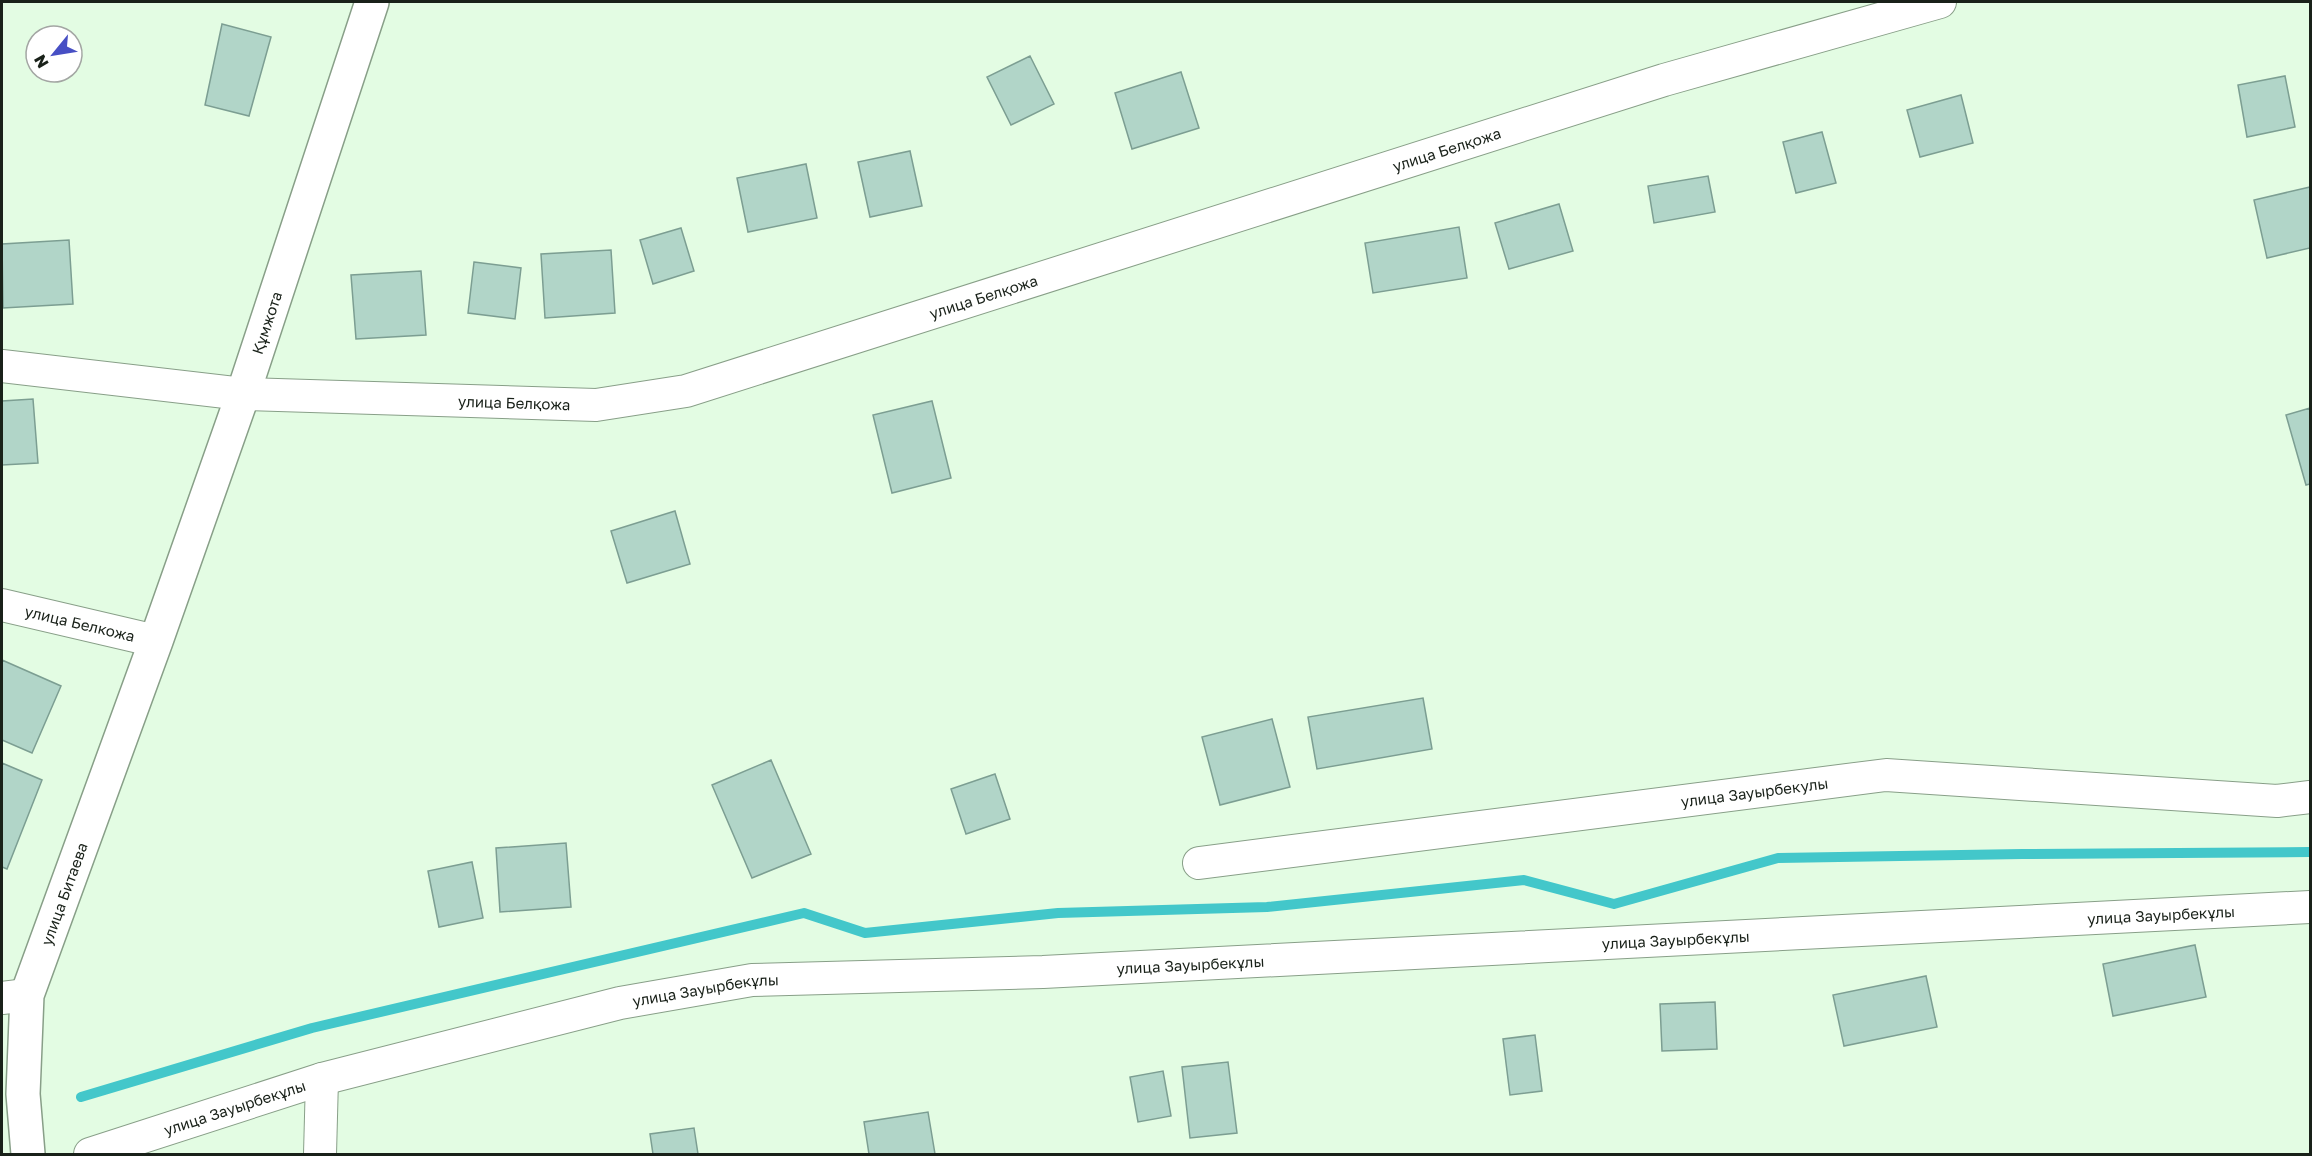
<svg xmlns="http://www.w3.org/2000/svg" width="2312" height="1156" viewBox="0 0 2312 1156" font-family="'Golos Text',sans-serif">
<style>
.lines{fill:none;stroke-linecap:round;stroke-linejoin:round}
.stream{stroke:#43c7ca;stroke-width:10}
.building{fill:#b1d5c8;stroke:#7c9e92;stroke-width:1.5}
.minor-casing{stroke:#889f88;stroke-width:34}
.tertiary-casing{stroke:#889f88;stroke-width:36}
.minor{stroke:#fff;stroke-width:32}
.tertiary{stroke:#fff;stroke-width:33}
.labels{text-anchor:middle;dominant-baseline:central;stroke-width:4.5;stroke-linejoin:round;paint-order:stroke}
.street-label{font-size:15px;fill:#192119;stroke:#fff}
</style>
<rect width="100%" height="100%" fill="#e3fce3"/>
<g class="lines">
<path class="stream" d="M81,1097L312,1028L804,913L865,933L1058,913L1267,907L1524,880L1614,904L1778,858L2022,854L2310,852"/>
</g>
<path class="building" d="M222,24L271,37L249,116L205,105Z
M1030,56L1054,104L1011,125L987,77Z
M1181,72L1199,128L1132,149L1115,93Z
M2285,76L2295,127L2247,137L2238,85Z
M1961,95L1973,143L1920,157L1907,110Z
M1822,132L1836,183L1796,193L1783,142Z
M910,151L922,206L870,217L858,162Z
M806,164L817,218L748,232L737,178Z
M1708,176L1715,212L1654,223L1648,186Z
M2310,187V248L2267,258L2254,200Z
M1559,204L1573,251L1509,269L1495,223Z
M1459,227L1467,278L1373,293L1365,243Z
M681,228L694,271L653,284L640,240Z
M69,240L73,304L3,308L2,244Z
M611,250L615,313L545,318L541,254Z
M474,262L521,268L515,319L468,313Z
M421,271L426,335L356,339L351,275Z
M33,399L38,463L2,465V401Z
M932,401L951,478L892,493L873,415Z
M2310,408V484L2306,485L2286,415Z
M675,511L690,564L627,583L611,531Z
M2,660L61,686L32,753L2,740Z
M1423,698L1432,749L1317,769L1308,717Z
M1272,719L1290,787L1220,805L1202,737Z
M771,760L811,854L752,878L712,785Z
M2,763L42,780L7,869L2,867Z
M995,774L1010,819L966,834L951,789Z
M566,843L571,907L500,912L496,848Z
M472,862L483,918L439,927L428,871Z
M2195,945L2206,997L2113,1016L2103,964Z
M1926,976L1937,1027L1844,1046L1833,995Z
M1715,1002L1717,1049L1662,1051L1660,1004Z
M1535,1035L1542,1091L1510,1095L1503,1039Z
M1228,1062L1237,1133L1190,1138L1182,1067Z
M1163,1071L1171,1116L1138,1122L1130,1077Z
M928,1112L935,1154H869L864,1122Z
M694,1128L698,1154H653L650,1134Z"/>
<g class="lines">
<g class="minor-casing">
<g id="minor">
<path id="s1" d="M2,366L243,394L596,405L686,391L1664,80L1940,2"/>
<path id="s2" d="M2,605L156,641"/>
<path id="s3" d="M1199,863L1886,775L2277,801L2310,797"/>
<path d="M2,998L27,995"/>
<path id="s4" d="M90,1154L322,1079L620,1003L752,980L1043,972L2310,907"/>
<path d="M320,1154L322,1079"/>
</g>
</g>
<g class="tertiary-casing">
<g id="tertiary">
<path id="s5" d="M28,1154L23,1094L27,995L156,641L243,394L372,2"/>
</g>
</g>
<use href="#minor" class="minor"/>
<use href="#tertiary" class="tertiary"/>
</g>
<g class="labels">
<g class="street-label">
<text stroke="none"><textPath href="#s1" startOffset="1485">улица Белқожа</textPath></text>
<text stroke="none"><textPath href="#s1" startOffset="999">улица Белқожа</textPath></text>
<text stroke="none"><textPath href="#s5" startOffset="873">Құмжота</textPath></text>
<text stroke="none"><textPath href="#s1" startOffset="514">улица Белқожа</textPath></text>
<text stroke="none"><textPath href="#s2" startOffset="80">улица Белкожа</textPath></text>
<text stroke="none"><textPath href="#s3" startOffset="560">улица Зауырбекулы</textPath></text>
<text stroke="none"><textPath href="#s5" startOffset="267">улица Битаева</textPath></text>
<text stroke="none"><textPath href="#s4" startOffset="2096">улица Зауырбекұлы</textPath></text>
<text stroke="none"><textPath href="#s4" startOffset="1610">улица Зауырбекұлы</textPath></text>
<text stroke="none"><textPath href="#s4" startOffset="1124">улица Зауырбекұлы</textPath></text>
<text stroke="none"><textPath href="#s4" startOffset="638">улица Зауырбекұлы</textPath></text>
<text stroke="none"><textPath href="#s4" startOffset="152">улица Зауырбекұлы</textPath></text>
</g>
</g>
<rect width="2312" height="1156" fill="none" stroke="#192119" stroke-width="6"/>
<g transform="translate(54 54) rotate(240)"><circle r="28" fill="#ffffff" stroke="#a3a6a3" stroke-width="1.5"/>
<path d="M0-4.5L10 22L0 15L-10 22Z" fill="#474fc4"/>
<text y="-9" font-size="16" font-weight="bold" text-anchor="middle" fill="#192119">N</text>
</g>
</svg>
